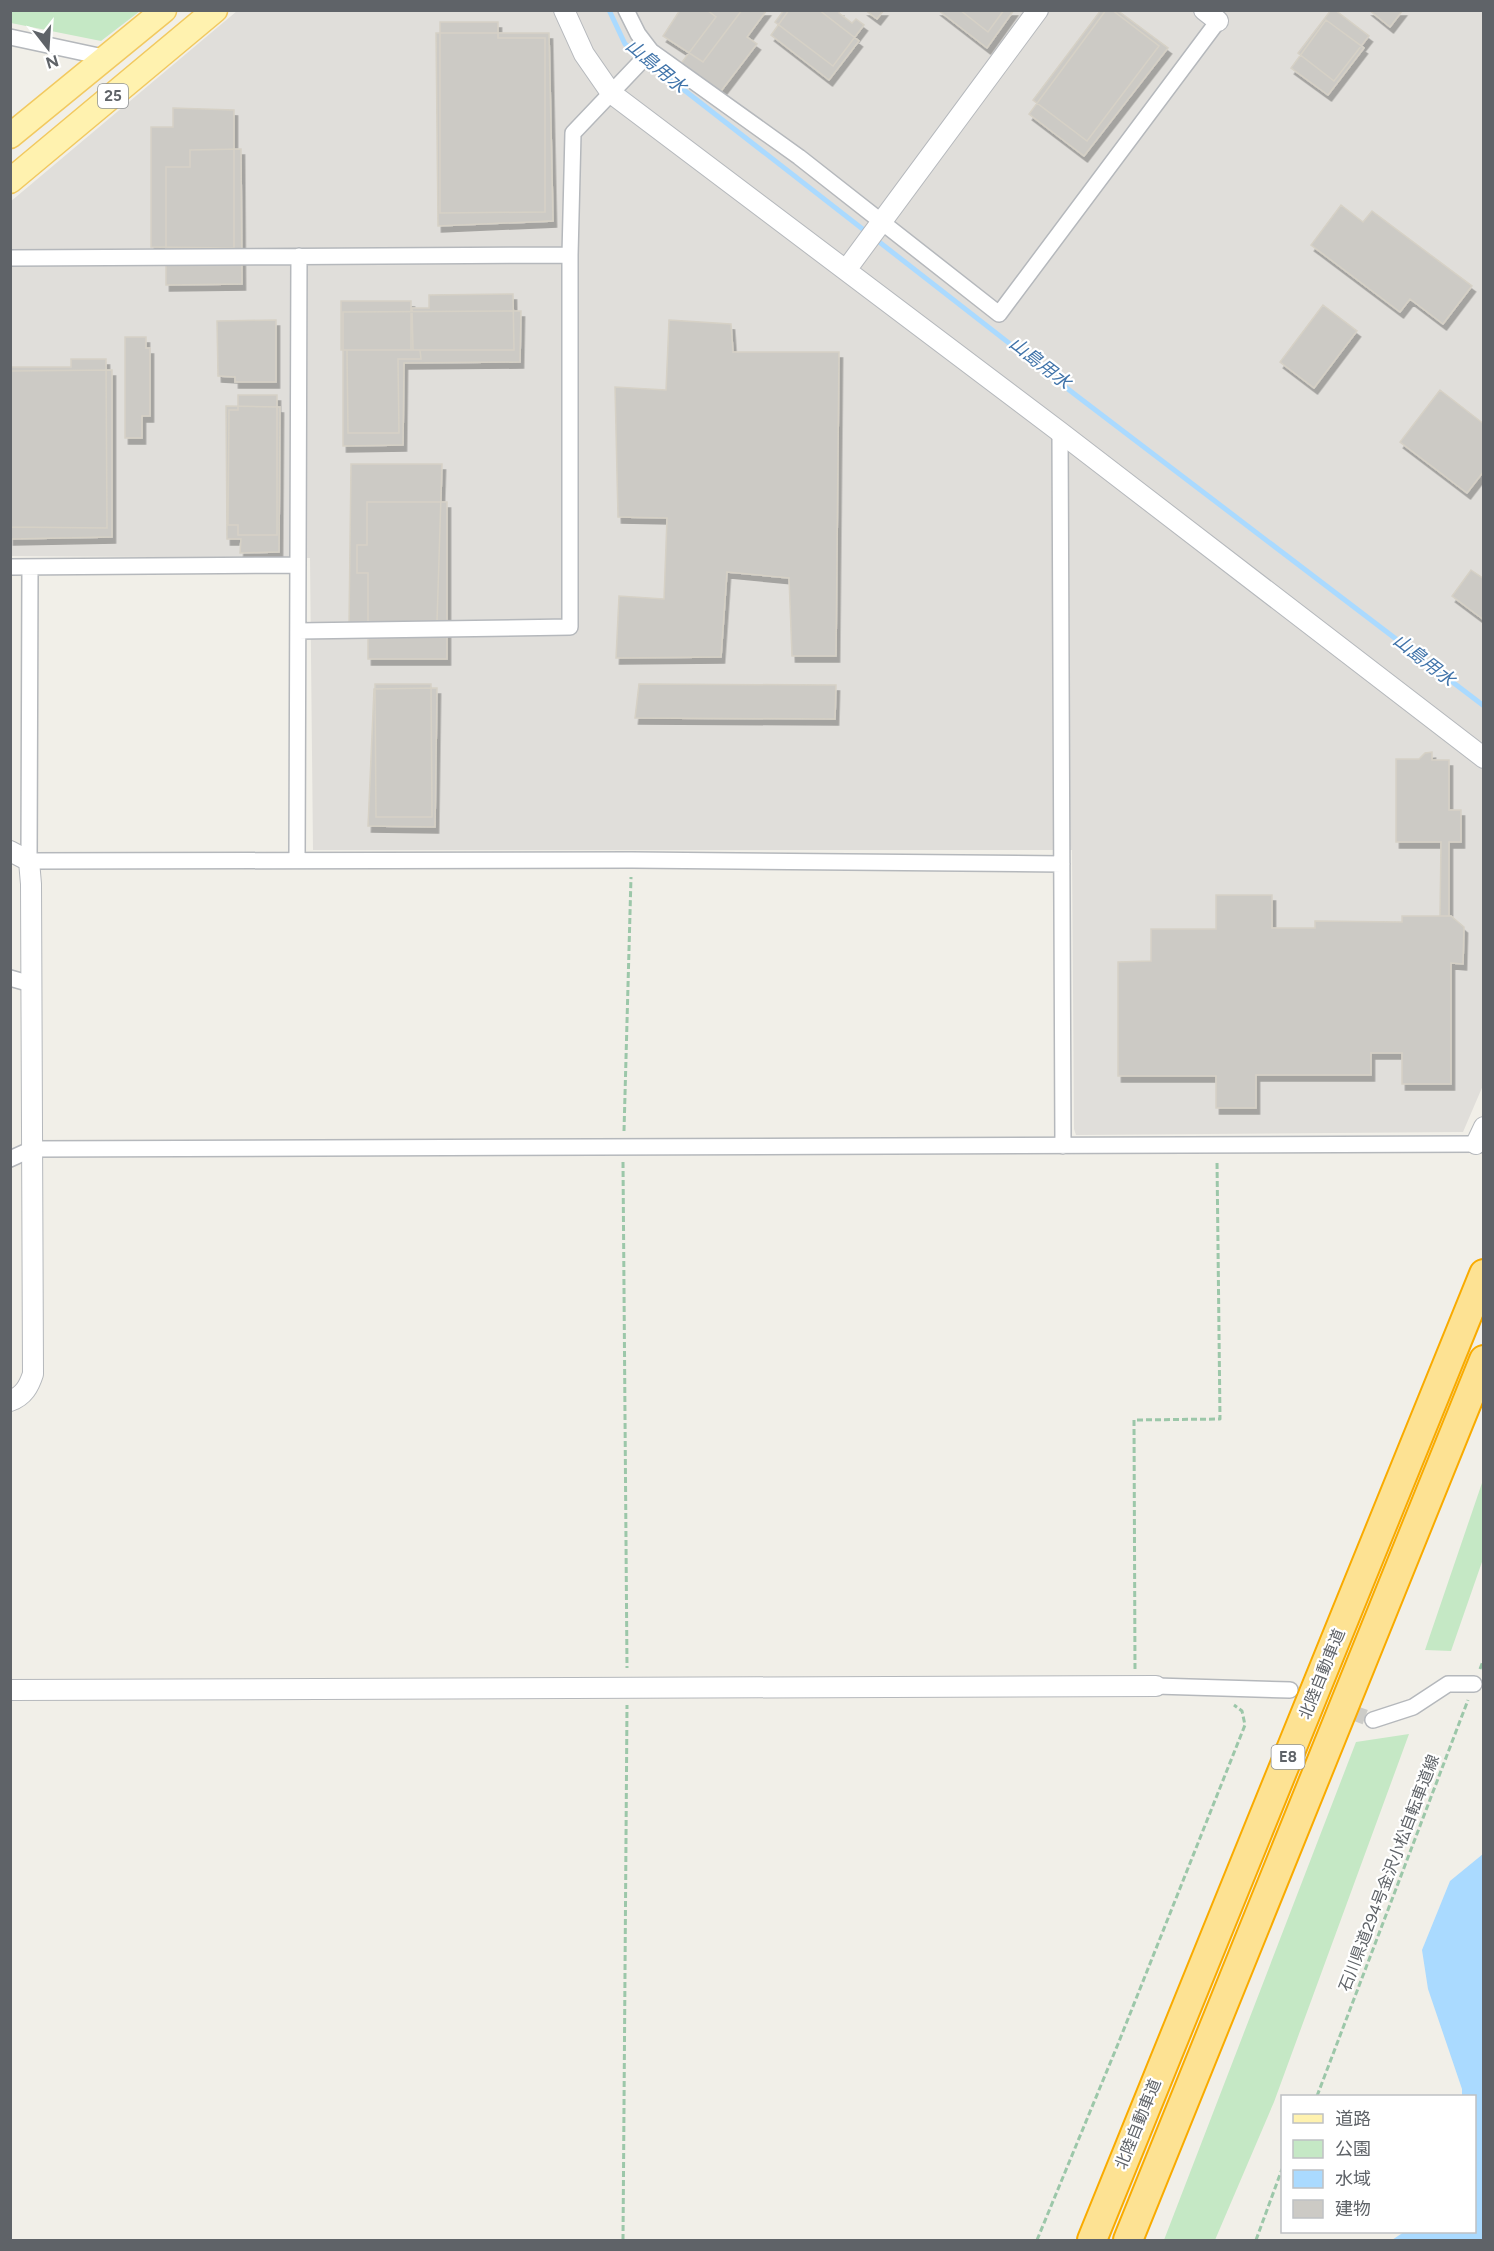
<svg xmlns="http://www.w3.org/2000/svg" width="1494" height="2251" viewBox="0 0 1494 2251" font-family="Figtree,'Noto Sans JP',sans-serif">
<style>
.industrial{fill:#e0deda}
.green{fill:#c5e8c5}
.water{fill:#aadaff}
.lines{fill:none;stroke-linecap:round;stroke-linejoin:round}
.stream{stroke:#aadaff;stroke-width:5}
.building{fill:#cccac5;stroke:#d6d1c6;stroke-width:1.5;filter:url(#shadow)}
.minor-tunnel{stroke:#ccccc8;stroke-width:15;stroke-dasharray:15 8;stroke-linecap:butt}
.minor-casing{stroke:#b5b8bc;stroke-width:18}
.tertiary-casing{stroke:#b5b8bc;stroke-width:22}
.primary-casing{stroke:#f2c960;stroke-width:27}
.motorway-casing{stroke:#f9ab00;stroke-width:32}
.path{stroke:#9cc7a9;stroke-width:3;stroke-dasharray:6 3;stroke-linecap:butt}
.minor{stroke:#fff;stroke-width:15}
.tertiary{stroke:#fff;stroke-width:20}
.primary{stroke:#fff2af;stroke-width:24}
.motorway{stroke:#fde293;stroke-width:28}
.labels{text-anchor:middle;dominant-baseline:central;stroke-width:4.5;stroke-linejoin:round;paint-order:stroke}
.shield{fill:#fff;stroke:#8f9295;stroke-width:1.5}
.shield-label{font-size:15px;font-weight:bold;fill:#5f6368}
.street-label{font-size:16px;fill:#5f6368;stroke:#fff}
.water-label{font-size:18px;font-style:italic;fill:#4174aa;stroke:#fff}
</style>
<defs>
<filter id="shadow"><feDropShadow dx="3.5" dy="6" stdDeviation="0" flood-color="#0004"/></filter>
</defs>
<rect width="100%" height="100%" fill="#f1efe8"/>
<path class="industrial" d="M237,11H1483L1484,1083L1463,1132L1076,1135L1074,1129L1072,850H313L310,558L11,556L10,202Z"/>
<path class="green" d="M10,11L11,10L140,11L101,41L11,23Z
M1483,1480V1559L1451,1651L1425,1650Z
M1409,1734L1274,2102L1215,2240H1164L1356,1742Z"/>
<path class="water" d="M1483,1854V2240H1392L1404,2232H1474V2096H1462V2089L1428,1989L1422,1950L1450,1881Z"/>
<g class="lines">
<path class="stream" d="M609,10L625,44L1077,396L1484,706"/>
</g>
<path class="building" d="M680,10H742L703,62L663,36Z
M707,10H767L747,37L757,44L715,99L676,70L716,17Z
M784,10H840L839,13L852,23L856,19L864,25L833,66L775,22Z
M784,10H840L839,13L852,23L856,19L864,25L833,66L775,22Z
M789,10H819L859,41L829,80L771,35Z
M865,10H884L877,19Z
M938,10H1014L987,48Z
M960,10H1004L988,32Z
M1101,10H1112L1159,46L1087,141L1033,100Z
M1106,10H1117L1168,48L1084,156L1029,114Z
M1331,10H1335L1369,36L1334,81L1298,53Z
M1369,10H1403L1390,27Z
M1326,20L1364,48L1328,95L1291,68Z
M440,22H498V38H545V212L440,213Z
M436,33H549L553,221L438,226Z
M173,108L234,110V248L151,247V127H173Z
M241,149L242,284L166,285V167H190V150Z
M1341,205L1363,222L1372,211L1472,286L1443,324L1410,299L1400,312L1311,245Z
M513,294L514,350H413L412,308H429V295Z
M341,301H411V350H341Z
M341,301H411V350H341Z
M1323,305L1357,331L1314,388L1280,362Z
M521,311L520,362L404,363L403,445L343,446V312Z
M276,320V382H235V377L218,376L217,321Z
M669,320L731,324L733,352H839L836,656H792L789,578L727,572L721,657L616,658L619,596L664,599L667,518L618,517L615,387L666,390Z
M125,337H146V348H150V416H142V438H125Z
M347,350H420L421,359H398L399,433H348Z
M71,359H106L107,528L10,527V367H71Z
M112,370V537L10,539V371Z
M1440,390L1484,424V471L1467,493L1400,442Z
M238,395H277V535H238V525H228L229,410H238Z
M226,406L280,407L279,552L240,553L241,539H227Z
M351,464H442L437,622L349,624Z
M367,502H447V659H368V573H357V545H367Z
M1471,570L1484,579V620L1452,596Z
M375,684H431L432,817H376Z
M639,684L836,685L835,719L635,718Z
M437,688L435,827L368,826L374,689Z
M1432,752V760H1449V810H1461V842H1449V916H1440L1441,842H1396V759H1419L1425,753Z
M1216,895H1272V928H1315V921L1402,922V916H1451L1464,927L1463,964L1451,963V1084H1402V1053H1371V1075H1256V1108H1216V1076H1118V962L1151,961V929H1216Z"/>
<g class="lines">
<path class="minor-tunnel" d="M1308,1696L1373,1720"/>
<g class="minor-casing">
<path id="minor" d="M626,10L638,34L651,51L799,157L999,314L1218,21
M10,37L108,58
M10,258L570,255
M1060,432L1063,1146
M10,567L298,565
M30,568L29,861L632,860L1062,864
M298,631L570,627V255L573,133L651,51
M297,860L299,256
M10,978L31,984
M10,1159L32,1149L1476,1144
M1156,1686L1290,1690
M1373,1720L1413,1707L1448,1684H1474"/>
</g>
<g class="tertiary-casing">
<path id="tertiary" d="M564,10L584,54L611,93L1060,432L1484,758
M1204,10L1218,21
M846,270L1038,10
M10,851L29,861L31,884L33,1374C29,1386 24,1396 10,1401
M1476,1144L1484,1127
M10,1690L1156,1686"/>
</g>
<g class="primary-casing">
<path id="primary" d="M10,136L164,10
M10,181L215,10"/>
</g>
<g class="motorway-casing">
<path id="motorway" d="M1092,2240L1484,1274
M1128,2240L1484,1360"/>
</g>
<path class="path" d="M624,1131L631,877
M623,1162L627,1668
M1135,1669L1134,1420L1220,1419L1217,1160
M1480,1669L1484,1659
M1317,2096L1468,1700
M623,2240L627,1705
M1037,2240L1118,2044L1245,1725L1242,1711L1234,1705
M1256,2240L1282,2169"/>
<use href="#minor" class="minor"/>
<use href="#tertiary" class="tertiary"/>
<use href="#primary" class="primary"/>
<use href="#motorway" class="motorway"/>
</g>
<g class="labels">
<g class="shield">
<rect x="98" y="84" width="30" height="24" rx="4.5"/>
<rect x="1271.5" y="1745" width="33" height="24" rx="4.5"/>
</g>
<g class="shield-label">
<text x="113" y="96">25</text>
<text x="1288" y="1757">E8</text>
</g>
<g class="street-label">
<text transform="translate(1322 1674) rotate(-68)">北陸自動車道</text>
<text transform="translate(1389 1873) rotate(-69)">石川県道294号金沢小松自転車道線</text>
<text transform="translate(1138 2124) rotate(-68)">北陸自動車道</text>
</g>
<g class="water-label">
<text transform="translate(656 66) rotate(40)">山島用水</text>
<text transform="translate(1040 363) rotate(38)">山島用水</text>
<text transform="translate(1424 660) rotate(38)">山島用水</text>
</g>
</g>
<rect width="1494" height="2251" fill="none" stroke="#5f6368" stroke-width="24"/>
<rect x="1281" y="2095" width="195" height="138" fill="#ffffff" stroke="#bfc1c3" stroke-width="1.5"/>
<rect x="1293" y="2114" width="30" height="9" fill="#fff2af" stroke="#bfc1c3" stroke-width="1.5"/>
<text x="1335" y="2125" font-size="18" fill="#5f6368">道路</text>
<rect x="1293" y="2140" width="30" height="18" fill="#c5e8c5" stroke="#bfc1c3" stroke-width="1.5"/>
<text x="1335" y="2155" font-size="18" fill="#5f6368">公園</text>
<rect x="1293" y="2170" width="30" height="18" fill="#aadaff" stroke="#bfc1c3" stroke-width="1.5"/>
<text x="1335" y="2185" font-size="18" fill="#5f6368">水域</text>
<rect x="1293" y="2200" width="30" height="18" fill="#cccac5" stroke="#bfc1c3" stroke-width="1.5"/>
<text x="1335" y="2215" font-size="18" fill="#5f6368">建物</text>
<g transform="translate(48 48) rotate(163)" stroke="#ffffff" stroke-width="4.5" paint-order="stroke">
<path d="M0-4.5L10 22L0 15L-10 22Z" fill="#5f6368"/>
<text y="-9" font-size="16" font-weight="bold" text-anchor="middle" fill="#5f6368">N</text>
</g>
</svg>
